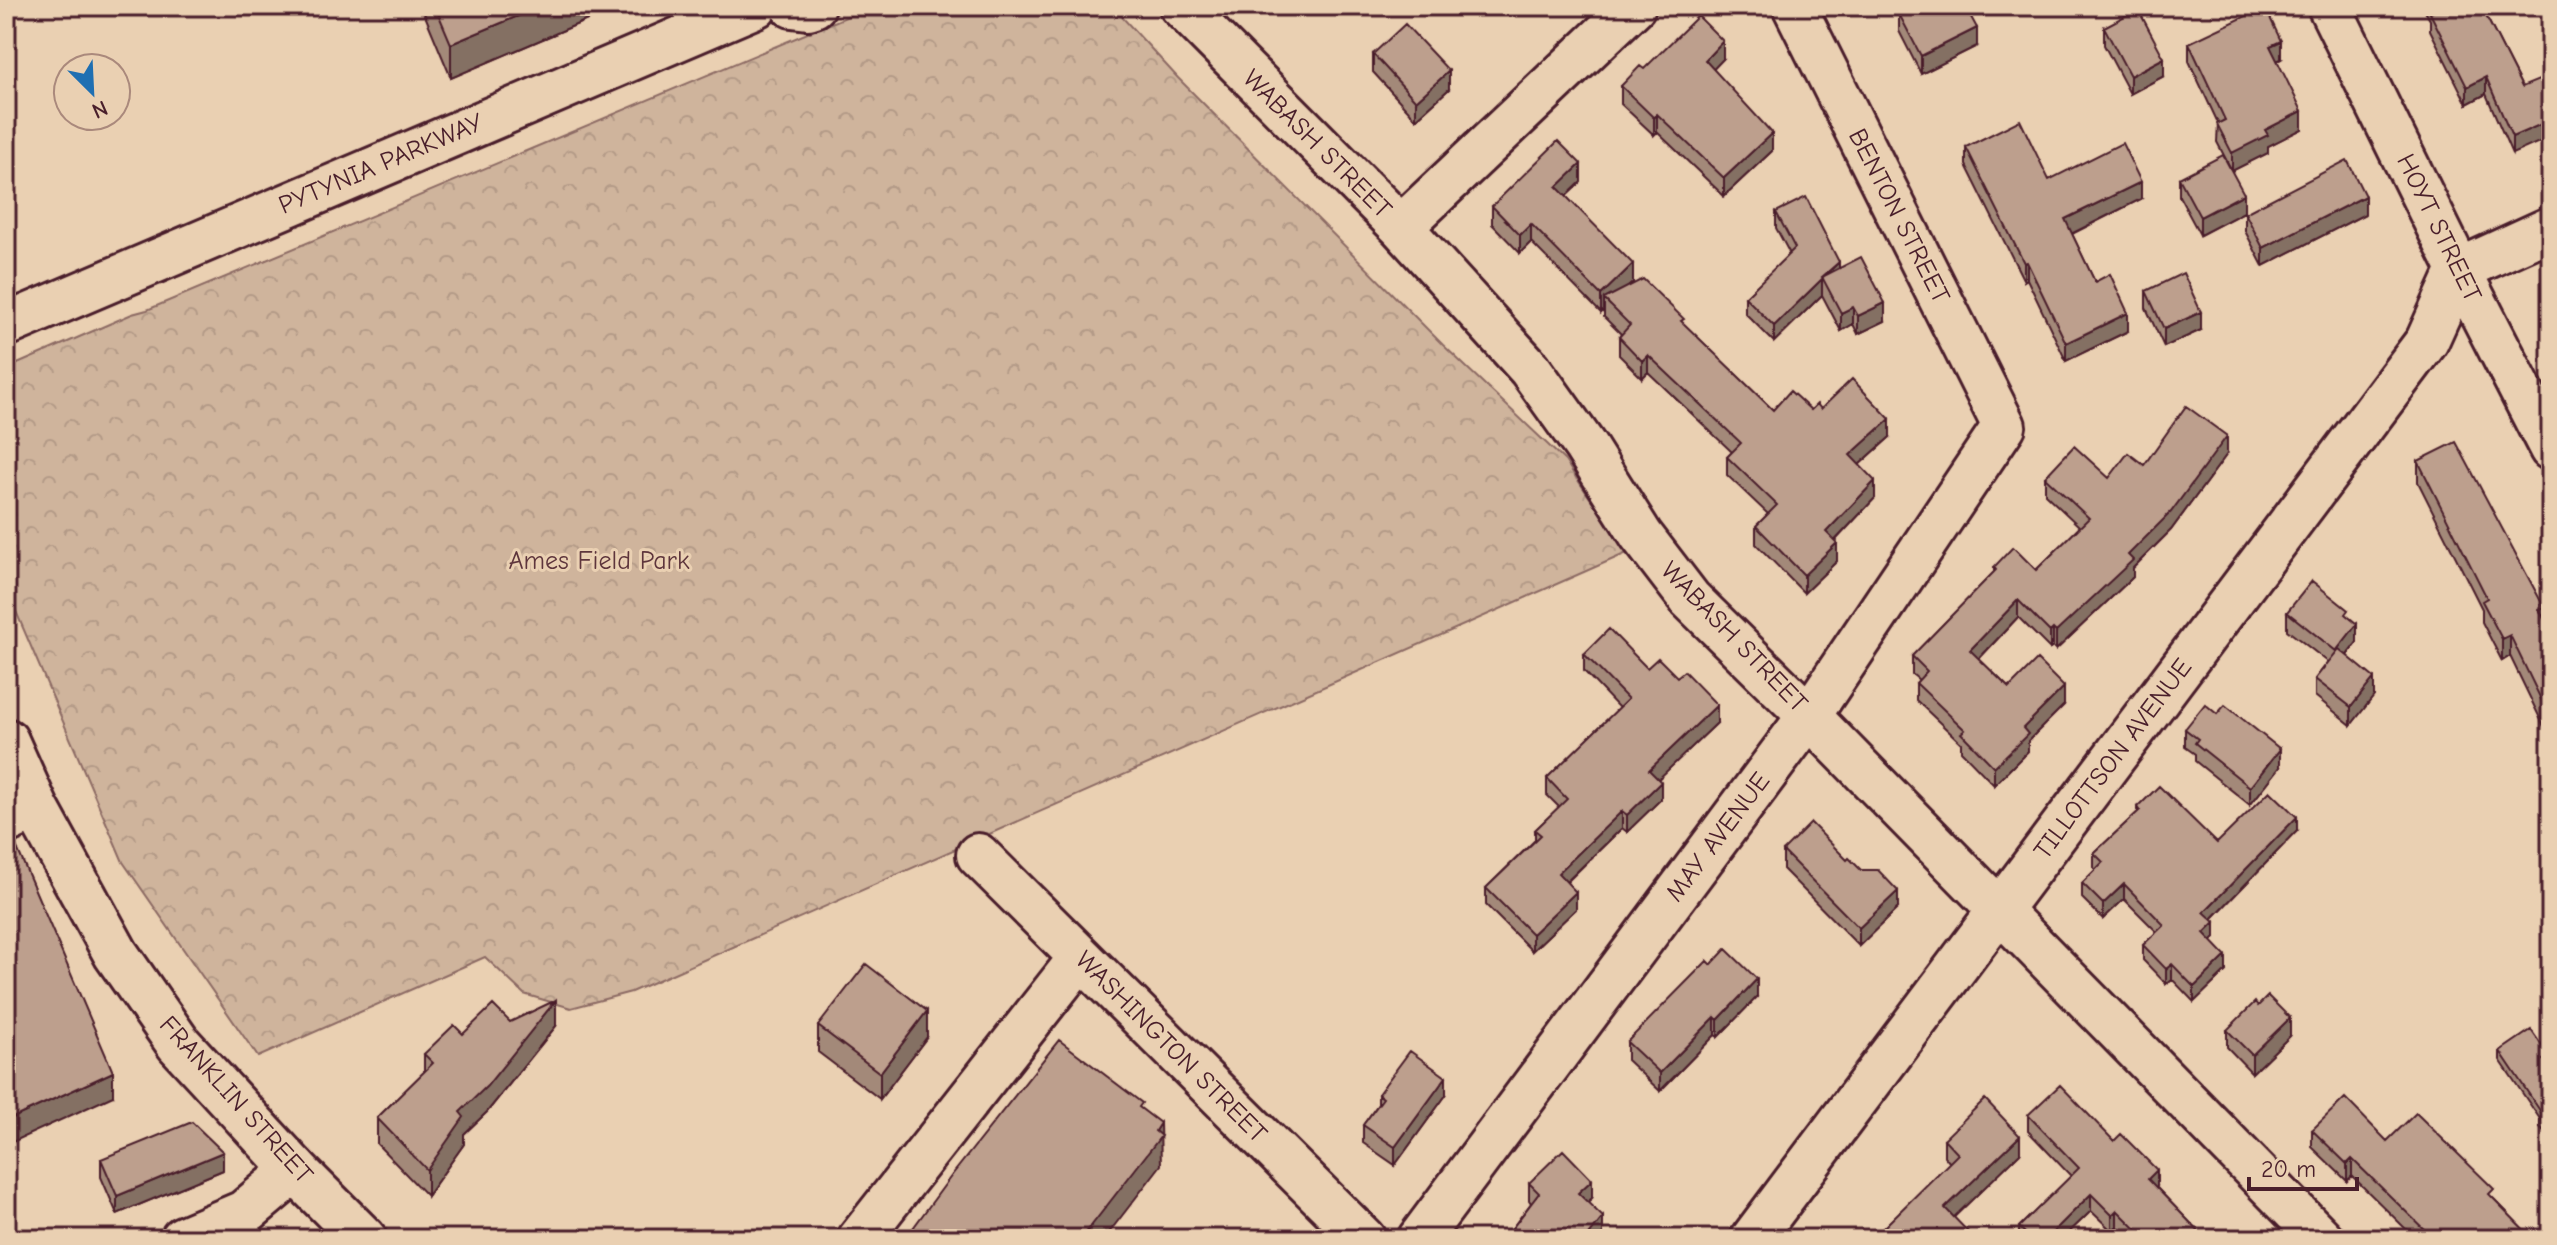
<svg xmlns="http://www.w3.org/2000/svg" width="2557" height="1245" viewBox="0 0 2557 1245" font-family="'Comic Neue',sans-serif">
<style>
.park{fill:url(#park-crowns);stroke:#8c6a64;stroke-width:2}
.lines{fill:none;stroke-linecap:round;stroke-linejoin:round}
.minor-casing{stroke:#4a1f2b;stroke-width:48}
.tertiary-casing{stroke:#4a1f2b;stroke-width:50}
.secondary-casing{stroke:#4a1f2b;stroke-width:50}
.minor{stroke:#ead0b2;stroke-width:42}
.tertiary{stroke:#ead0b2;stroke-width:44}
.secondary{stroke:#ead0b2;stroke-width:44}
.wall{fill:#a38979;stroke:#4a1f2b;stroke-width:2}
.shaded-wall{fill:#846f63;stroke:#4a1f2b;stroke-width:2}
.building{fill:#bd9f8d;stroke:#4a1f2b;stroke-width:2}
.labels{text-anchor:middle;dominant-baseline:central;stroke-width:6;stroke-linejoin:round;paint-order:stroke}
.street-label{font-size:26px;fill:#4a1f2b;stroke:#ead0b2}
.park-label{font-size:26px;fill:#5e353c;stroke:#ead0b2}
</style>
<defs>
<pattern id="park-crowns" width="20" height="18" patternUnits="userSpaceOnUse" patternTransform="scale(2)"><rect width="20" height="18" fill="#cfb49c"/><path d="M2 6a3 3 0 1 1 6 0M12 15a3 3 0 1 1 6 0" fill="none" stroke="#b39a87"/></pattern>
</defs>
<rect width="100%" height="100%" fill="#ead0b2"/>
<filter id="ink" filterUnits="userSpaceOnUse"><feTurbulence type="fractalNoise" baseFrequency=".0125" numOctaves="2"/><feDisplacementMap in="SourceGraphic" scale="16" xChannelSelector="R" yChannelSelector="G"/><feConvolveMatrix kernelMatrix="1 2 1 2 8 2 1 2 1" color-interpolation-filters="sRGB"/></filter>
<g filter="url(#ink)">
<path class="park" d="M872,6H1112L1178,78L1443,345L1565,461L1627,553L631,992L571,1008L524,994L485,957L258,1057L123,862L6,588V369L132,314L147,310Z"/>
<g class="lines">
<g class="minor-casing">
<path id="minor" d="M792,6L808,8L814,6
M1181,6L1401,227L1530,369L1585,446L1641,535L1690,599L1809,716L2322,1239
M2329,6L2459,270L2551,449
M1401,227L1634,6
M6,325L756,6
M6,822L36,808
M978,855L1364,1239
M859,1239L1080,958
M1419,1239L1809,716L2004,426L1794,6
M1752,1239L2427,341L2459,270L2551,228"/>
</g>
<g class="tertiary-casing">
<path id="tertiary" d="M183,1239L244,1213L295,1170"/>
</g>
<g class="secondary-casing">
<path id="secondary" d="M6,741L36,808L116,954L178,1043L295,1170L364,1239"/>
</g>
<use href="#minor" class="minor"/>
<use href="#tertiary" class="tertiary"/>
<use href="#secondary" class="secondary"/>
</g>
<path class="wall" d="M421,6H620L451,78Z
M2422,6H2481L2522,87L2512,154L2486,94L2467,104L2430,30V20Z
M1899,14L1977,46L1921,74L1899,31Z
M2104,27L2164,76L2130,94L2104,45Z
M2189,43L2281,59L2277,61L2302,129L2268,146V153L2232,171L2217,142L2218,123L2189,61Z
M1373,54L1449,89L1416,119L1373,72Z
M1723,59L1713,69L1772,151L1724,196L1657,132L1654,135L1621,104V86L1644,69Z
M1966,147L2049,180L2141,199L2072,234L2095,282L2128,331L2066,361L2027,279L2024,281L1966,165Z
M2179,178L2244,212L2200,235L2179,196Z
M1581,182L1566,196L1633,282L1630,286L1684,324L1773,410H1811L1821,409L1890,437L1859,465L1875,498L1835,541L1837,561L1804,593L1756,544V526L1768,514L1727,475V457L1732,452L1648,372L1642,378L1619,355V337L1621,334L1604,317V310L1601,313L1531,242L1520,253L1492,224V206Z
M1776,212L1839,268L1885,321L1858,334L1853,324L1841,331L1822,295L1774,342L1745,313V297L1790,254L1776,228Z
M2245,213L2365,214L2263,266L2245,231Z
M2146,291L2201,330L2164,347L2146,308Z
M2227,454L2171,530L2133,568V577L2056,650L2053,647L2050,649L2018,617L1979,659L2009,688L2064,705L2028,741V751L1994,785L1961,751V743L1916,700V683L1919,680L1912,674V656L1994,572V567L2036,570L2080,527L2045,494V477L2109,478L2144,465Z
M2418,461L2544,620L2551,633V741L2510,656L2502,661L2482,622V609L2418,482Z
M2287,612L2348,617L2357,642L2347,656L2374,696L2351,725L2315,696V679L2328,662L2287,630Z
M1584,654L1647,668L1717,723L1658,779L1661,799L1627,832L1622,828L1567,882L1576,909L1532,951L1486,905V888L1535,840V830L1559,807L1547,795V778L1619,708L1584,671Z
M2185,729L2280,767L2250,805L2195,761V754L2185,747Z
M2138,807L2217,843L2297,831L2212,919L2215,937L2211,940L2226,971L2194,1002L2172,979L2166,984L2143,960V945L2157,932L2124,899L2103,919L2082,898V883L2096,870L2094,868V853L2138,812Z
M6,844L113,1096L8,1071L6,1067Z
M1783,851L1847,860L1898,908L1859,946L1783,869Z
M1711,965L1757,997L1718,1037L1715,1035L1660,1091L1627,1060V1042Z
M510,1022L556,1026L487,1112L464,1134V1144L427,1196L377,1144V1118L424,1072V1054Z
M818,1026L927,1037L880,1099L818,1052Z
M2227,1030L2290,1036L2252,1073L2227,1047Z
M2500,1051L2549,1066L2551,1068V1139L2540,1127V1119L2500,1060Z
M1378,1094L1446,1095L1395,1165L1363,1143V1125L1378,1104Z
M2028,1115L2157,1186L2156,1187L2206,1239H2130L2117,1226L2112,1231L2091,1211L2062,1239H2019V1227L2071,1176L2028,1131Z
M2312,1130L2387,1141L2494,1199L2533,1239H2416L2352,1176L2347,1181L2312,1147Z
M1944,1139L2020,1153L1954,1217L1874,1237L1950,1163L1944,1156Z
M101,1159L223,1170L117,1214L101,1177Z
M1529,1183L1592,1198L1587,1202L1603,1235L1600,1239H1504L1531,1203L1529,1200Z"/>
<path class="shaded-wall" d="M542,6H620L451,78V44Z
M1977,28V46L1921,74V56Z
M1723,41V59L1705,78V60Z
M2281,41V59L2270,64V46Z
M2164,58V76L2130,94V76Z
M1449,71V89L1416,119V101Z
M2486,77V94L2467,104V87Z
M2302,111V129L2268,146V153L2232,171V153L2265,130Z
M1657,114V132L1654,135V118Z
M2551,120V137L2512,154V137Z
M1772,133V151L1724,196V178Z
M1581,164V182L1557,205V187Z
M2141,182V199L2065,237V219Z
M2244,194V212L2200,235V217Z
M2365,196V214L2263,266V248Z
M1531,224V242L1520,253V235Z
M1839,262V278H1823Z
M2027,262V279L2024,281V263Z
M1633,264V282L1610,305L1604,299V310L1601,313V295Z
M1822,279V295L1774,342V326Z
M1885,303V321L1858,334V316Z
M1853,307V324L1841,331V313Z
M2201,312V330L2164,347V329Z
M2128,313V331L2066,361V343Z
M1648,355V372L1642,378V361Z
M1890,419V437L1850,473V455Z
M2227,436V454L2171,530L2133,568V577L2056,650V632L2128,555Z
M1875,481V498L1826,550V532Z
M1837,543V561L1804,593V575Z
M2018,600V617L1970,668V650Z
M2544,607V628L2539,609Z
M2357,624V642L2336,669V651Z
M2053,629V647L2050,649V632Z
M2510,635V656L2502,661V639Z
M2374,678V696L2351,725V707Z
M2064,687V705L2028,741V751L1994,785V767L2023,728Z
M1717,705V723L1649,788V770Z
M2280,749V767L2250,805V787Z
M1661,782V799L1627,832V815Z
M1622,811V828L1558,890V873Z
M2297,817V831L2204,927V912Z
M2124,884V899L2103,919V904Z
M1898,891V908L1859,946V928Z
M1576,892V909L1532,951V934Z
M2215,922V937L2204,948V933Z
M2226,956V971L2194,1002V987Z
M2172,964V979L2166,984V969Z
M1757,979V997L1718,1037V1020Z
M556,1000V1026L487,1112L464,1134V1144L427,1196V1170L460,1112Z
M927,1011V1037L880,1099V1073Z
M1715,1017V1035L1660,1091V1073Z
M2290,1018V1036L2252,1073V1055Z
M2549,1056V1066L2543,1060Z
M113,1072V1096L6,1145V1121Z
M1446,1077V1095L1395,1165V1147Z
M1160,1123L1161,1165L1104,1239H1081Z
M2020,1136V1153L1945,1226V1208Z
M223,1152V1170L117,1214V1196Z
M2352,1159V1176L2347,1181V1164Z
M2157,1170V1186L2148,1195V1179Z
M1592,1180V1198L1578,1211V1193Z
M2091,1194V1211L2062,1239H2046Z
M2117,1210V1226L2112,1231V1215Z
M1603,1217V1235L1600,1239H1586Z"/>
<path class="building" d="M435,6H542L451,44Z
M1914,6H1965L1977,28L1921,56L1899,14Z
M2431,6H2481L2522,87L2551,75V120L2512,137L2486,77L2467,87L2430,13L2434,11Z
M2265,7L2281,41L2270,46L2302,111L2265,130L2268,135L2232,153L2217,124L2225,120L2189,43Z
M2138,9L2164,58L2130,76L2104,27Z
M1698,16L1723,41L1705,60L1772,133L1724,178L1657,114L1654,118L1621,86L1640,66L1644,69Z
M1405,24L1449,71L1416,101L1373,54Z
M2020,120L2049,180L2122,143L2141,182L2065,219L2095,282L2110,274L2128,313L2066,343L2027,262L2024,263L1966,147Z
M1558,141L1581,164L1557,187L1633,264L1601,295L1531,224L1520,235L1492,206Z
M2223,155L2244,194L2200,217L2179,178Z
M2347,160L2365,196L2263,248L2245,213Z
M1806,197L1839,262L1822,277L1823,278L1774,326L1745,297L1795,248L1776,212Z
M1861,257L1885,303L1858,316L1853,307L1841,313L1822,277Z
M2183,273L2201,312L2164,329L2146,291Z
M1643,279L1684,319L1681,321L1773,410L1790,391L1811,410L1817,404L1821,409L1852,379L1890,419L1850,455L1875,481L1826,532L1837,543L1804,575L1756,526L1777,505L1727,457L1741,443L1648,355L1642,361L1619,337L1630,325L1604,299Z
M2186,406L2227,436L2171,512L2128,555L2133,560L2056,632L2053,629L2050,632L2018,600L1970,650L2009,688L2037,660L2064,687L2023,728L2028,734L1994,767L1961,733L1965,730L1916,683L1927,671L1912,656L1996,570L1994,567L2013,547L2036,570L2089,518L2045,477L2074,446L2109,478L2128,453L2144,465Z
M2456,442L2544,607L2539,609L2551,633V720L2510,635L2502,639L2482,601L2487,598L2418,461Z
M2312,581L2348,610L2345,614L2357,624L2336,651L2287,612Z
M1609,629L1647,668L1658,658L1677,677L1684,671L1717,705L1649,770L1661,782L1627,815L1622,811L1558,873L1576,892L1532,934L1486,888L1541,835L1535,830L1567,799L1547,778L1628,699L1584,654Z
M2339,649L2374,678L2351,707L2315,679Z
M2205,704L2217,714L2225,705L2280,749L2250,787L2195,743L2198,739L2185,729Z
M2159,786L2217,843L2270,791L2297,817L2204,912L2215,922L2204,933L2226,956L2194,987L2172,964L2166,969L2143,945L2164,925L2124,884L2103,904L2082,883L2103,862L2094,853L2140,810L2138,807Z
M1811,823L1847,860L1849,858L1861,870H1878L1898,891L1859,928L1783,851Z
M14,841L113,1072L6,1121V1072L16,1067L6,1043V844Z
M1726,949L1757,979L1718,1020L1715,1017L1660,1073L1627,1042L1707,961L1711,965Z
M866,964L927,1011L880,1073L818,1026Z
M2268,996L2290,1018L2252,1055L2227,1030L2255,1002L2258,1006Z
M556,1000L487,1086L460,1112L464,1117L427,1170L377,1118L433,1063L424,1054L454,1025L463,1034L493,1005L510,1022Z
M2531,1030L2549,1056L2543,1060L2551,1068V1130L2540,1118L2543,1115L2500,1051Z
M1059,1040L1142,1103L1139,1107L1160,1123L1155,1131L1161,1136L1081,1239H905L952,1175Z
M1410,1051L1446,1077L1395,1147L1363,1125L1383,1098L1378,1094Z
M2060,1085L2114,1141L2121,1134L2157,1170L2148,1179L2206,1239H2146L2117,1210L2112,1215L2091,1194L2046,1239H2031L2019,1227L2079,1168L2028,1115Z
M2345,1098L2387,1141L2416,1113L2494,1189L2489,1194L2533,1239H2434L2352,1159L2347,1164L2312,1130Z
M1985,1099L2020,1136L1945,1208L1975,1239H1867L1871,1235L1874,1237L1958,1154L1944,1139Z
M192,1122L223,1152L117,1196L101,1159Z
M1563,1150L1592,1180L1578,1193L1603,1217L1586,1239H1504L1539,1193L1529,1183Z"/>
</g>
<g class="labels">
<g class="street-label">
<text transform="translate(1317 144) rotate(45)">WABASH STREET</text>
<text transform="translate(381 164) rotate(-23)">PYTYNIA PARKWAY</text>
<text transform="translate(1899 216) rotate(63)">BENTON STREET</text>
<text transform="translate(2439 228) rotate(64)">HOYT STREET</text>
<text transform="translate(1734 637) rotate(46)">WABASH STREET</text>
<text transform="translate(2113 759) rotate(-53)">TILLOTTSON AVENUE</text>
<text transform="translate(1718 837) rotate(-53)">MAY AVENUE</text>
<text transform="translate(1171 1047) rotate(45)">WASHINGTON STREET</text>
<text transform="translate(236 1100) rotate(48)">FRANKLIN STREET</text>
</g>
<g class="park-label">
<text x="599" y="561">Ames Field Park</text>
</g>
</g>
<rect width="2557" height="1245" fill="none" stroke="#ead0b2" stroke-width="32"/>
<rect x="16" y="16" width="2525" height="1213" fill="none" stroke="#4a1f2b" stroke-width="3" filter="url(#ink)"/>
<g transform="translate(92 92) rotate(156)"><circle r="38" fill="#ead0b2" stroke="#aa897c" stroke-width="2"/>
<path d="M0-6L14 30L0 20L-14 30Z" fill="#1f6fb2"/>
<text y="-12" font-size="22" font-weight="bold" text-anchor="middle" fill="#4a1f2b">N</text>
</g>
<path d="M2249 1177v12h108v-12" fill="none" stroke="#4a1f2b" stroke-width="4"/>
<text x="2261" y="1177" font-size="24" fill="#4a1f2b" stroke="#ead0b2" stroke-width="6" paint-order="stroke">20 m</text>
</svg>
